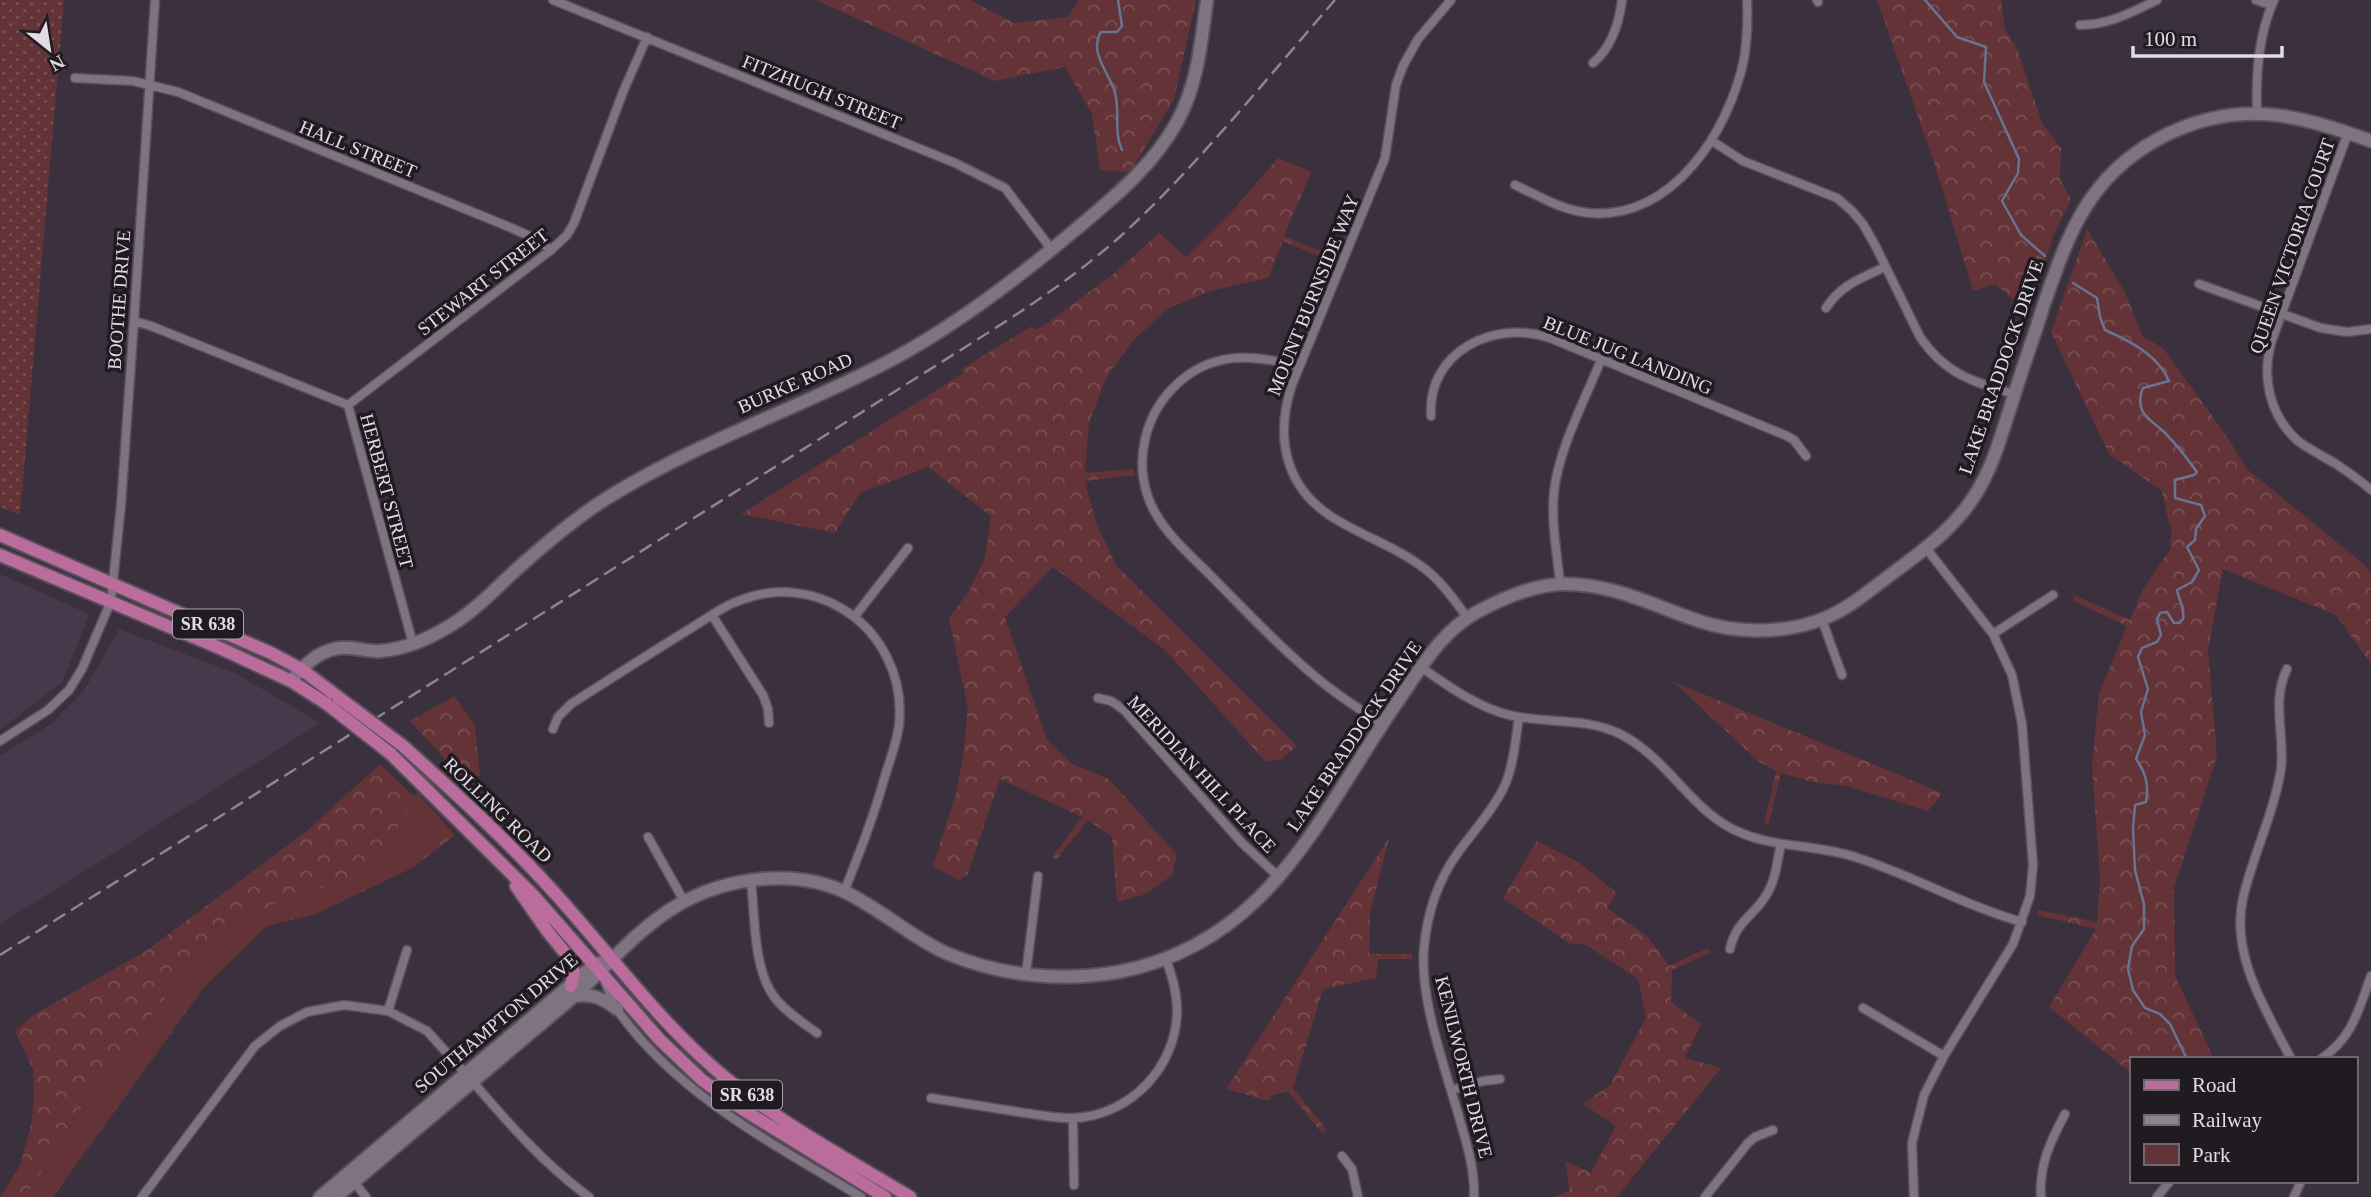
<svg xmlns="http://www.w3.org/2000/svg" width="2371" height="1197" viewBox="0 0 2371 1197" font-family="'Times New Roman',serif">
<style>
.built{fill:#47394b}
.grass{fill:url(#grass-dots)}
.forest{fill:url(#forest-crowns)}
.green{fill:#633337}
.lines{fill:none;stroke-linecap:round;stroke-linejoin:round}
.stream{stroke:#677494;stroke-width:2.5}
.street-casing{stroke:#584f5a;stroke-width:11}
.secondary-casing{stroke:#584f5a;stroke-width:16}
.primary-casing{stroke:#584f5a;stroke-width:16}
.street{stroke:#7f7382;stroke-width:8}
.secondary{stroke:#7f7382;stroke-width:12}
.primary{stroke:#ba6c9c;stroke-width:12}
.rail{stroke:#8d848f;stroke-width:2.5;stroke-dasharray:14 7;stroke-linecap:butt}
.primary-bridge-casing{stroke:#584f5a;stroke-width:16;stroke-linecap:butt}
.primary-bridge{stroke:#ba6c9c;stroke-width:12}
.labels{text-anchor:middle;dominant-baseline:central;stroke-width:7;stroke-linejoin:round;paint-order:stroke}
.shield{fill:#201b21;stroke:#a8a1a9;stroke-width:2}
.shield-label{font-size:18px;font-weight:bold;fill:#e2dbe3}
.street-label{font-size:19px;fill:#e2dbe3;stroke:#201b21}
</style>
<defs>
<pattern id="grass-dots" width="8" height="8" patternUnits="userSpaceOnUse" patternTransform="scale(1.75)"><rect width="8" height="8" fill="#633337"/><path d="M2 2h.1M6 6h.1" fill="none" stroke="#795054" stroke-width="1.8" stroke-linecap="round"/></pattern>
<pattern id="forest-crowns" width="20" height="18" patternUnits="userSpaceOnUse" patternTransform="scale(1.75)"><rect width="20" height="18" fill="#633337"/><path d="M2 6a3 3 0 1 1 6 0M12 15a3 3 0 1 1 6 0" fill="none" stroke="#795054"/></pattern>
</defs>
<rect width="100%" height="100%" fill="#3b313e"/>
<path class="built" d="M0,574L89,614L63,681L0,730Z
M119,629L235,673L320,723L0,924V756L50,725L84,691Z"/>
<path class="grass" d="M0,0H64L20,515L0,507Z"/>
<path class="forest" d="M816,0H970L1014,23L1068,17L1079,0H1196L1174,99L1130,172L1100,170L1092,114L1065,67L995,81Z
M1877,0H2001L2005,29L2017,48L2042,123L2061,148L2060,179L2071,200L2054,234L2028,311L1995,284L1973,291L1935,165Z
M1278,158L1311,172L1284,236L1332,256L1330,261L1283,241L1268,278L1210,291L1167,309L1133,341L1106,378L1089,423L1085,473L1134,469L1135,475L1085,481L1097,525L1116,565L1297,746L1282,759L1265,761L1165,650L1053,567L1005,617L1047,740L1072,764L1109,779L1177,855L1172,875L1146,894L1117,902L1112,837L1088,820L1057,859L1052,857L1082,817L1000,779L968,874L958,880L933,866L956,793L963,756L968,709L949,618L969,591L985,557L991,516L928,467L860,493L835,533L741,514L963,373L962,369L1032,326L1036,330L1047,323L1116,272L1159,233L1186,257L1234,209Z
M2087,229L2126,294L2142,336L2163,348L2228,438L2247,469L2365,565L2371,574V664L2336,615L2223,569L2208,650L2217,756L2174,888L2175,976L2214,1059H2131V1073L2049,1007L2096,929L2037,915L2038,910L2097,922L2100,879L2092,766L2099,694L2127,626L2073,601L2074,595L2130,620L2143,589L2170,550L2172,524L2169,523L2162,491L2109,454L2051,332Z
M1674,682L1914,781L1942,793L1928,811L1847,786L1813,782L1781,773L1768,825L1764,824L1776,771L1758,761Z
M454,696L475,726L480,776L460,775L410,721Z
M380,764L455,835L412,868L316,914L267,926L205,986L53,1197H0L20,1166L31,1125L34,1097L33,1069L15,1031L33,1015L146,951L308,830Z
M1389,838L1370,914L1369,954H1412V959H1378L1376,978L1323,989L1293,1088L1326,1129L1322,1133L1288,1091L1271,1096L1270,1101L1226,1089Z
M1537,841L1578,862L1617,893L1607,908L1648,937L1669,966L1708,948L1710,953L1672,970L1671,1002L1701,1024L1685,1058L1721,1068L1617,1197H1553L1570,1190L1565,1161L1591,1173L1616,1126L1583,1104L1610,1085L1646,1018L1638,979L1586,945L1569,943L1503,898Z"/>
<path class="green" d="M417,792L452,832L411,867L315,913L266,926L204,985L52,1197H25L85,1102L190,965L215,941L270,906L333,884L366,868L386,848Z"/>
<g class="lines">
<path class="stream" d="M1118,0L1122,26L1117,32H1101C1089,51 1107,71 1114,89C1121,109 1113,132 1122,150
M1925,0L1957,37L1986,47L1984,82L2019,159L2018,173L2002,201L2021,235L2045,256
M2073,283L2097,298L2100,317L2105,330C2130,341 2159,356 2169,381L2143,388C2140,394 2139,403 2142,410C2146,420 2158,425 2165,433C2177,445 2187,458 2197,472L2194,475L2175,480V498L2201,505L2205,516L2196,529L2195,540L2187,547L2199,570L2192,582L2177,590C2179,601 2185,608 2183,619L2179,623H2174L2167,612L2160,613L2157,619L2161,635L2157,642L2142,648L2138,657L2148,689L2141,712L2145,735L2136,759C2146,773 2149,785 2146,802L2135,805L2133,829L2135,870L2144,904V929L2132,946L2128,969L2133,990L2145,1008L2160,1014L2170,1024L2187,1059"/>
<g class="street-casing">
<path id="street" d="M553,0L955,163L1005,188L1052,250
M1451,0L1418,39L1403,66L1396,85L1385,158L1292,385C1275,436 1284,486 1332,517C1362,536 1397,547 1425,569C1442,582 1454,600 1467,617
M1817,0L1818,2
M2256,0L2271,5
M2080,25C2109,25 2132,12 2157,0
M1593,63C1612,47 1619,24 1622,0
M75,78L133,81L178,92L502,224L534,238L551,250
M2257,112C2256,74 2258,36 2274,0
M2348,133L2272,340C2261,376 2269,415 2298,441C2310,450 2323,456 2336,464C2348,472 2360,480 2371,490
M1712,141L1743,161L1837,198L1852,211L1863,224L1875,245L1920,337C1945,374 1973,382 2014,394
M1515,185C1539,196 1563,211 1590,213C1673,220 1729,131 1744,59C1747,40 1748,20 1747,0
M2199,284L2321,328L2347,332L2371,329
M1826,308C1842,284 1860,279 1885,267
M134,321L151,326L348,405
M1299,366C1252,354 1209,350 1172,389C1145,417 1135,460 1148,497C1160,531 1190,554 1214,579C1247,612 1280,648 1317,678C1337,695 1359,709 1382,724
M348,405L551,250L567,235L574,223L623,92L647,37
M348,405L413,644
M1431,416C1427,351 1495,319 1550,338L1787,436L1794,440L1806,456
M1560,583C1557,554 1551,522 1554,492C1558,451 1585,399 1601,360
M712,615L763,695L768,709L769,723
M855,616L908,548
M1822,620L1842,675
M1993,634L2053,595
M1421,667C1448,686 1477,707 1509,715C1546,724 1583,717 1618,733C1664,755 1686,802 1727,826C1766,849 1812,843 1855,857C1912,875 1965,906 2022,922
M2287,669C2271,701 2285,735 2281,769C2274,813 2253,855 2243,898C2230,955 2266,1010 2291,1059
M1098,698L1111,701L1124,710L1242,843L1280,878
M553,729L558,717L571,704C610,679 649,654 688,630C706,619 724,605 744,599C776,587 812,591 841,608C882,632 904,678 899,725C897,742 890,760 885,776C874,816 859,854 844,892
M0,741L48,710L69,690L82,669L111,601L121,505L134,321L155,0
M648,837L684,901
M751,880C755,915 753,970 775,998C786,1012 802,1022 817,1033
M1730,949C1736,921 1754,916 1767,894C1776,879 1777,861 1781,844
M1026,974L1038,876
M605,982C609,991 612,1003 618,1011C679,1096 774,1144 861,1197
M1863,1008L1944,1056
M388,1011L407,950
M2321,1059C2353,1037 2358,1011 2371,976
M473,1082C509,1124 544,1164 589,1197
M1452,1090L1483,1081L1500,1079
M931,1098C962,1103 994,1108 1025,1113C1041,1115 1057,1119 1073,1118C1130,1116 1177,1067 1177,1010C1177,992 1172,976 1166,959
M1073,1119L1074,1185
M1342,1156L1352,1169L1358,1197
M354,1182L366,1197
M142,1197L255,1046L280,1026L307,1012L344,1005L388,1011L427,1031L466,1074
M1474,1197C1475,1172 1468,1148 1461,1124C1447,1073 1419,1000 1424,948C1427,915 1437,882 1457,854C1472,833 1491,813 1503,789C1514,767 1515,741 1519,717
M1705,1197L1748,1143L1755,1137L1773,1130
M1914,1197L1912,1143L1924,1095L1944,1056L2013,944L2030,896L2033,865L2022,724L2012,675L1993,634L1926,548
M2041,1197C2039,1165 2050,1142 2065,1114
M2157,1197L2170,1181
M2294,1197L2301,1181"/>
</g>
<g class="secondary-casing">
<path id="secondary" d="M291,681C307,662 324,645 351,648C361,649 371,652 381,651C404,649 428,639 448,627C474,612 495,589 517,569C548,541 581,513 617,492C705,439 803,407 893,359C958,324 1018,278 1075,230C1112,199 1153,166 1177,122C1198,84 1201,42 1207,0
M574,996C592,993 602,998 617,1009
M320,1197L594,965L602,962
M336,1197L573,997C608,966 638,928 678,905C726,877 795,868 847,893C882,910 911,937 946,953C1000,976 1061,982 1118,972C1272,943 1320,812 1400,698C1422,666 1442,631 1477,612C1503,598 1536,584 1565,584C1614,584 1654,606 1699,621C1737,634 1787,634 1825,618C1850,608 1871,589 1893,573C1927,548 1962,522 1982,483C1997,455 2004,425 2014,396C2023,366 2034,337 2043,307C2068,235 2087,178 2158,139C2235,98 2294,113 2371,141"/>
</g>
<g class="primary-casing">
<path id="primary" d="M0,535L271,653L301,669L338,697
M0,555L222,649L291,681L327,704
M403,746C454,792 505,838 551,889C606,949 654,1016 715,1069C774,1120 844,1157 910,1197
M391,754L533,895L660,1040L702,1080L742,1109L885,1197
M516,886L548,932L571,960L574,972L571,986"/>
</g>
<use href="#street" class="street"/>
<use href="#secondary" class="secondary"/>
<use href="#primary" class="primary"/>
<path class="rail" d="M0,955L994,329C1039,300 1083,270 1123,234C1200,163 1266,79 1335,0"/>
<g class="primary-bridge-casing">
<path id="primary-bridge" d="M338,697L403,746
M327,704L391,754"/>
</g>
<use href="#primary-bridge" class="primary-bridge"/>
</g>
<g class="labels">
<g class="shield">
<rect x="173" y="609.5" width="70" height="29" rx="5"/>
<rect x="712" y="1080.5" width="70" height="29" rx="5"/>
</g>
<g class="shield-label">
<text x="208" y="624">SR 638</text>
<text x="747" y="1095">SR 638</text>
</g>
<g class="street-label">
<text transform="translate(822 92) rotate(22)">FITZHUGH STREET</text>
<text transform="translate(358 149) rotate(22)">HALL STREET</text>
<text transform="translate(2292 246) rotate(-71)">QUEEN VICTORIA COURT</text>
<text transform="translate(483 282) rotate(-38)">STEWART STREET</text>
<text transform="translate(1313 295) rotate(-68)">MOUNT BURNSIDE WAY</text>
<text transform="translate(119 300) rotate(-86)">BOOTHE DRIVE</text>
<text transform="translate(1628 355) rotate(22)">BLUE JUG LANDING</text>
<text transform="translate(2001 367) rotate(-71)">LAKE BRADDOCK DRIVE</text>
<text transform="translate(795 383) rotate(-24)">BURKE ROAD</text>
<text transform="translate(387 491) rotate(75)">HERBERT STREET</text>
<text transform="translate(1354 736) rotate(-56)">LAKE BRADDOCK DRIVE</text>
<text transform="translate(1202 774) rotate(47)">MERIDIAN HILL PLACE</text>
<text transform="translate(498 810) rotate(44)">ROLLING ROAD</text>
<text transform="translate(496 1023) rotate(-40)">SOUTHAMPTON DRIVE</text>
<text transform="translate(1464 1067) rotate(76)">KENILWORTH DRIVE</text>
</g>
</g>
<rect x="2130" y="1057" width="228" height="126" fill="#201b21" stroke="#6e686f" stroke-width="2"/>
<rect x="2144" y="1080" width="35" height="10" fill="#ba6c9c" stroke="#6e686f" stroke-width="2"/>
<text x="2192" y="1092" font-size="21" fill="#e2dbe3">Road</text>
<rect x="2144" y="1115" width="35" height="10" fill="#8d848f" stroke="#6e686f" stroke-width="2"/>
<text x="2192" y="1127" font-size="21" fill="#e2dbe3">Railway</text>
<rect x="2144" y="1144" width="35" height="21" fill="#633337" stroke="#6e686f" stroke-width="2"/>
<text x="2192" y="1162" font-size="21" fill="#e2dbe3">Park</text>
<g transform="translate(49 49) rotate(150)" stroke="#201b21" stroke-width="5" paint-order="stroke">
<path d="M0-5L12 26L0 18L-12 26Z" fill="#e2dbe3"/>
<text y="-10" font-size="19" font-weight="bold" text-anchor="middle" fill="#e2dbe3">N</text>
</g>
<path d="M2133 46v10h149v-10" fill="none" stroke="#e2dbe3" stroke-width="3.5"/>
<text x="2144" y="46" font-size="21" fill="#e2dbe3" stroke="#201b21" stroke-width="5" paint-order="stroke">100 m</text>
</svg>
